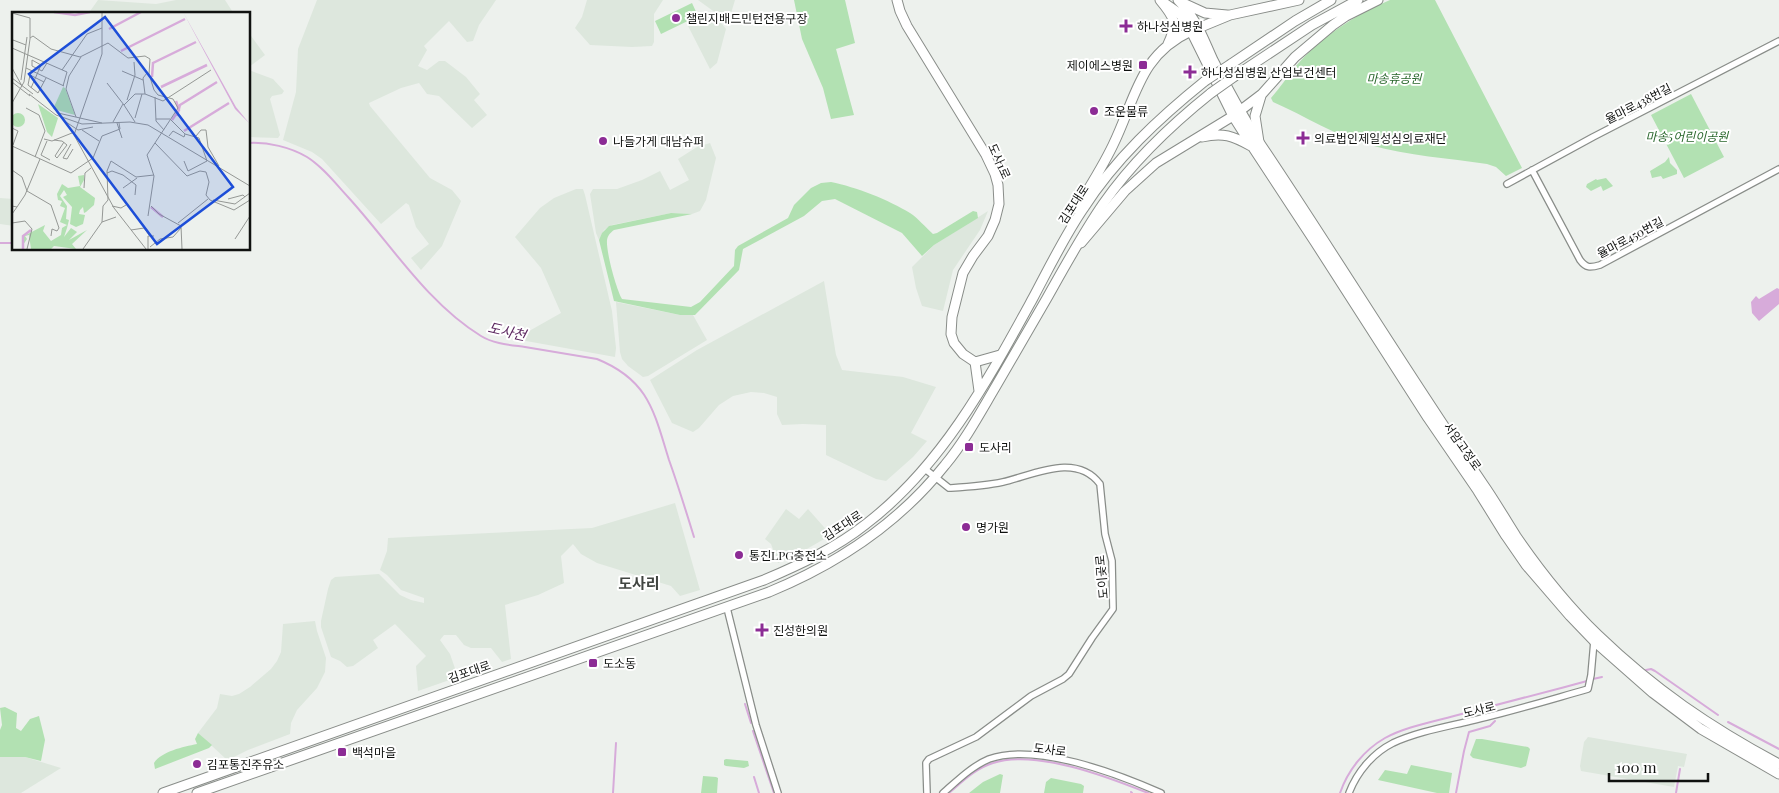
<svg xmlns="http://www.w3.org/2000/svg" width="1779" height="793" viewBox="0 0 1779 793" font-family="'Playfair Display','Noto Sans KR',serif">
<style>
.built{fill:#dde7dd}
.green{fill:#b2e1b2}
.water{fill:#d7abda}
.lines{fill:none;stroke-linecap:round;stroke-linejoin:round}
.stream{stroke:#d7abda;stroke-width:2}
.street-casing{stroke:#898d89;stroke-width:8}
.secondary-casing{stroke:#898d89;stroke-width:11}
.primary-casing{stroke:#898d89;stroke-width:11}
.street{stroke:#fff;stroke-width:5.5}
.secondary{stroke:#fff;stroke-width:9}
.primary{stroke:#fff;stroke-width:9}
.primary-bridge-casing{stroke:#898d89;stroke-width:11;stroke-linecap:butt}
.primary-bridge{stroke:#fff;stroke-width:9}
.poi-dot{fill:#8c2c95;stroke:#fff;stroke-width:2}
.labels{text-anchor:middle;dominant-baseline:central;stroke-width:4;stroke-linejoin:round;paint-order:stroke}
.poi-label{font-size:12px;fill:#101210;stroke:#fff;text-anchor:start}
.park-label{font-size:12px;font-style:italic;fill:#29672c;stroke:#fff}
.street-label{font-size:12px;fill:#101210;stroke:#fff}
.water-label{font-size:14px;font-style:italic;fill:#5b265f;stroke:#fff}
.quarter-label{font-size:15px;font-weight:bold;fill:#414541;stroke:#fff}
.inset-river{fill:none;stroke:#d7abda;stroke-width:2.5}
.inset-road{fill:none;stroke:#959895;stroke-width:1}
.view{fill:#1d4ed8;fill-opacity:0.15;stroke:#1d4ed8;stroke-width:2.5}
.inset-edge{fill:none;stroke:#101210;stroke-width:2.5}
</style>
<rect width="100%" height="100%" fill="#edf1ed"/>
<path class="built" d="M98,0L156,4L176,0H225L234,14H88Z
M317,0H496L479,25L473,41L467,42L449,21L424,46L427,50L418,66L427,70L439,61H445L466,77L480,94L474,100L487,115L472,128L439,96L427,94L419,83L401,88L369,103L370,106L430,178L452,190L461,201L442,246L421,270L411,258L429,244L416,227L409,205L406,203L381,224L322,159L312,152L283,140L296,92L298,49Z
M587,0H663L654,14V42L652,46L632,47L590,45L575,28L582,17Z
M698,0H735L729,20L727,21Z
M710,14L722,24L726,29L717,63L710,69L687,24L701,17Z
M249,33L265,55L249,67Z
M249,70L273,79L284,91L282,94L272,96L270,99L280,135L278,138L249,137Z
M710,143L716,158L706,200L700,211L692,214L671,213L612,225L604,230L599,240L596,233L590,194L593,189H617L642,180L660,171L670,190L689,180L678,159L697,147Z
M576,189H583L585,195L612,311L616,348L615,357L515,339L561,313L541,268L515,237L540,208L554,198Z
M0,198L14,199V226L0,224Z
M988,211L980,230L953,270L943,311L922,306L916,288L912,267L934,245Z
M824,281L836,355L842,370L903,377L936,387L911,433L927,441L913,457L886,481L876,479L826,455V425L803,424L782,425L777,414V397L764,393L751,392L733,396L719,405L699,428L693,432L672,423L650,380L697,350Z
M616,302L680,315H693L707,340L648,376L643,377L628,366L622,359L620,352Z
M675,503L700,590L680,596L671,586L597,563L581,554L573,544L561,556L564,583L538,595L505,605L511,659L502,662L491,648H471L464,645L456,635H444L440,640L450,654L458,677L418,691L416,666L426,656L395,624L373,640L378,648L353,666L347,667L340,661L331,657L321,627V621L328,589L331,580L335,577L379,574L400,595L411,600L424,603V598L401,590L387,575L380,570L387,551L388,538L592,528Z
M786,509L799,519L808,509L831,535L800,553L778,563L771,544L765,539Z
M315,621L317,631L326,658L325,672L317,688L297,710L291,723L290,734L248,750L232,758L226,759L198,733L217,708L220,694L232,696L239,694L250,687L271,669L277,661L281,652L283,624Z
M1588,737L1687,754L1684,767L1678,766L1674,787L1581,771L1580,766L1584,742Z
M0,757H25L61,768L21,793H0Z"/>
<path class="green" d="M794,0H845L855,43L836,49L854,115L831,119L823,88L802,39Z
M1390,0H1435L1522,168L1506,176L1496,167L1487,164C1448,158 1409,156 1370,145C1336,136 1305,116 1273,102L1271,98C1280,88 1287,77 1295,67C1321,37 1354,15 1390,0Z
M692,3L698,16L661,34L655,21Z
M1691,94L1724,157L1684,178L1651,115Z
M1669,157L1670,163L1677,170V174L1663,179L1661,176L1652,178L1650,171L1665,162Z
M1606,178L1613,186L1603,191L1601,186L1591,191L1586,187L1587,184L1596,179L1597,180Z
M831,182C856,187 889,200 910,213C919,219 925,227 933,234L937,233L973,211L977,212L978,218L934,245L922,256L902,233L835,199L822,201L804,216L743,249L739,270L695,315H680L614,301L599,240L602,233L609,226L671,213L692,214L614,230C610,233 608,235 607,240C606,252 616,288 622,299L691,307L700,302L734,266L735,250L738,246L788,218L794,205L811,188L821,183Z
M5,707L17,713L16,728L21,731L30,719L39,716L45,740L41,761L25,757H0V730L2,725L0,708Z
M198,733L212,745L209,748L155,769L154,763C162,751 183,747 197,744L195,739Z
M1476,739H1482L1528,747L1530,749L1526,766L1521,768L1473,758L1470,755Z
M726,759L748,761L749,766L744,768L726,766L724,765V760Z
M1411,765L1452,773L1449,793H1437L1378,780L1385,770L1407,774Z
M1000,774L1003,775L1000,793H969L983,782Z
M703,776L716,777L718,778L717,793H701Z
M1051,778L1081,784L1084,786L1083,793H1044L1046,782Z"/>
<path class="water" d="M1777,288L1779,289V304L1759,321L1752,313L1751,302L1756,296L1759,299Z"/>
<g class="lines">
<path class="stream" d="M249,143C268,142 290,147 307,157C323,167 335,183 348,197C390,243 427,303 481,336C494,344 511,345 525,347C549,351 573,355 597,359C649,380 654,412 669,460C678,485 686,511 694,537
M0,243H14
M1646,670L1651,669L1655,671L1718,715
M1593,679L1602,677
M745,704L751,723
M1728,722L1779,749
M753,731L774,793
M754,777L759,793
M1131,792L1132,793
M613,793L616,743
M949,793C962,782 976,768 993,763C1036,749 1108,777 1148,793
M1340,793C1348,770 1364,750 1385,738C1405,727 1432,722 1454,716C1499,704 1543,693 1587,681
M1456,793L1464,751L1469,732L1490,726L1495,721
M1676,793L1680,769"/>
<g class="street-casing">
<path id="street" d="M1532,170L1580,260C1586,268 1590,268 1600,265L1779,169
M1507,184L1593,137L1779,41
M925,469L949,488C966,487 985,486 1003,482C1033,475 1076,452 1100,484L1105,534L1112,561L1113,609L1092,638L1069,674L1063,679L1031,696L976,737L929,759L926,763L927,793
M727,608L756,725L778,793
M943,793C957,781 972,766 989,759C1035,742 1118,774 1161,793
M1349,793C1357,772 1373,753 1393,743C1417,732 1445,727 1470,721C1510,712 1549,700 1588,689L1591,675L1594,641"/>
</g>
<g class="secondary-casing">
<path id="secondary" d="M897,0L900,11L907,26L986,155L995,174L998,185L999,204L995,220L988,236L973,256L963,273L952,317L951,334L954,343L963,354L975,362L1000,355
M1178,0C1197,19 1202,36 1213,60C1227,88 1242,115 1259,142C1335,255 1406,372 1483,484C1495,501 1505,519 1516,536C1540,571 1568,606 1598,635C1654,689 1710,727 1779,764
M1163,2L1180,14L1191,31L1233,116L1252,146L1315,242L1428,418L1478,491L1506,536L1526,565L1570,616L1594,641L1653,693L1701,729L1779,774
M1183,3L1205,13L1227,15
M1196,29L1230,15L1299,0
M1202,137C1223,132 1233,136 1251,146
M1081,243L1125,191L1156,163L1233,116"/>
</g>
<g class="primary-casing">
<path id="primary" d="M1160,0C1175,18 1178,23 1168,44
M1231,64L1295,21L1331,0
M1235,76L1312,25L1358,0
M1233,116L1262,94L1295,57L1333,25L1346,16L1378,0
M1259,142L1255,116L1261,96
M1076,209C1089,188 1102,168 1113,145C1136,98 1139,55 1191,31
M975,362L979,391
M163,793L764,580C799,565 836,548 866,524C942,466 988,380 1033,298C1049,268 1064,237 1083,209C1115,159 1159,118 1205,81
M197,793L769,592C837,564 899,523 945,465C965,441 980,413 996,386C1013,357 1030,327 1047,298C1065,266 1083,233 1103,204C1133,161 1171,125 1211,93"/>
</g>
<use href="#street" class="street"/>
<use href="#secondary" class="secondary"/>
<use href="#primary" class="primary"/>
<g class="primary-bridge-casing">
<path id="primary-bridge" d="M1205,81L1231,64
M1211,93L1235,76"/>
</g>
<use href="#primary-bridge" class="primary-bridge"/>
</g>
<g class="poi-dot">
<circle cx="676" cy="18" r="5"/>
<path d="M1123.5 18.5h5v5h5v5h-5v5h-5v-5h-5v-5h5z"/>
<rect x="1138" y="60" width="10" height="10" rx="2.5"/>
<path d="M1187.5 64.5h5v5h5v5h-5v5h-5v-5h-5v-5h5z"/>
<circle cx="1094" cy="111" r="5"/>
<path d="M1300.5 130.5h5v5h5v5h-5v5h-5v-5h-5v-5h5z"/>
<circle cx="603" cy="141" r="5"/>
<rect x="964" y="442" width="10" height="10" rx="2.5"/>
<circle cx="966" cy="527" r="5"/>
<circle cx="739" cy="555" r="5"/>
<path d="M759.5 622.5h5v5h5v5h-5v5h-5v-5h-5v-5h5z"/>
<rect x="588" y="658" width="10" height="10" rx="2.5"/>
<rect x="337" y="747" width="10" height="10" rx="2.5"/>
<circle cx="197" cy="764" r="5"/>
</g>
<g class="labels">
<g class="poi-label">
<text x="686" y="18">챌린지배드민턴전용구장</text>
<text x="1137" y="26">하나성심병원</text>
<text x="1133" y="65" text-anchor="end">제이에스병원</text>
<text x="1201" y="72">하나성심병원 산업보건센터</text>
<text x="1104" y="111">조운물류</text>
<text x="1314" y="138">의료법인제일성심의료재단</text>
<text x="613" y="141">나들가게 대남슈퍼</text>
<text x="979" y="447">도사리</text>
<text x="976" y="527">명가원</text>
<text x="749" y="555">통진LPG충전소</text>
<text x="773" y="630">진성한의원</text>
<text x="603" y="663">도소동</text>
<text x="352" y="752">백석마을</text>
<text x="207" y="764">김포통진주유소</text>
</g>
<g class="park-label">
<text x="1394" y="78">마송휴공원</text>
<text x="1687" y="136">마송5어린이공원</text>
</g>
<g class="street-label">
<text transform="translate(1638 103) rotate(-27)">율마로438번길</text>
<text transform="translate(1000 161) rotate(66)">도사1로</text>
<text transform="translate(1073 204) rotate(-57)">김포대로</text>
<text transform="translate(1630 237) rotate(-28)">율마로450번길</text>
<text transform="translate(1463 446) rotate(55)">서암고정로</text>
<text transform="translate(842 525) rotate(-33)">김포대로</text>
<text transform="translate(1101 577) rotate(-95)">도이곶로</text>
<text transform="translate(469 671) rotate(-19)">김포대로</text>
<text transform="translate(1479 709) rotate(-14)">도사로</text>
<text transform="translate(1050 749) rotate(7)">도사로</text>
</g>
<g class="water-label">
<text transform="translate(507 331) rotate(13)">도사천</text>
</g>
<g class="quarter-label">
<text x="639" y="583">도사리</text>
</g>
</g>
<g transform="translate(12 12)">
<rect width="238" height="238" fill="#edf1ed"/>
<path d="M51,75L53,76L63,103L41,97ZM26,92L46,106L40,125L35,120ZM-1 108a7 7 0 1 1 14 0a7 7 0 1 1-14 0ZM72,163V168L68,175L83,186L82,193L74,200L72,201L71,195L68,198L67,202L73,203L71,212L64,215L58,212L60,195L51,185L55,183L52,178L48,184L55,194L54,207L57,208L55,216L52,225L59,216L65,220L57,228L75,218L60,232L64,237L42,234L39,237H19L17,223L13,224L15,227L11,233L12,224L33,213L31,219L39,229L49,223L50,216L55,213L48,210L53,196L48,194L50,189L46,188L45,182L50,172L56,176L68,174L66,164Z" fill="#b2e1b2"/>
<path d="M171,0L224,95L237,111L223,97Z" fill="#d7abda"/>
<path class="inset-river" d="M42,0L63,3L78,0M97,17L129,0M109,39L173,7M140,65L141,51L184,30M149,75L195,53M165,104L168,93L205,70M160,108L167,98L164,89M172,119L217,91M139,195L151,205M11,237V224L19,218"/>
<path class="inset-road" d="M90,0V42L62,123L102,196L134,237M0,1L18,6V27L12,70L0,91M18,26L21,24L39,37L68,45L96,31L116,46L133,44L138,47L137,62L142,78L146,83L161,87L166,96L135,143L142,164L136,204M0,31L1,28L14,33M0,36L55,60L51,74M20,48V54L30,59L35,51M0,56L10,74M14,56L52,74M50,58L75,22L90,16M110,59L131,68M0,66L21,82M9,68L15,25M0,70L18,84M32,70L18,63L16,73L26,81L34,66M95,71L112,93M19,76L29,53L20,48M17,82L44,103L70,112L118,110L136,113L238,174M133,82L131,66L135,61M143,85L144,109L152,118M115,88L123,63L122,50M14,96L27,103L33,119L23,145M46,101L90,111M64,105L54,77L57,64L69,45M123,106L130,82M144,107H158L173,122L187,126L195,149L176,159L172,149M51,108L66,118L81,115M101,110L111,92M123,110L112,93L123,82H133L151,89L199,58M105,111L110,126M0,116L6,119L1,133M70,118L87,129M157,124L161,119L172,125L173,122M184,124L189,118H194L196,135L207,154M32,127L40,129L60,121M42,128L49,129H50L55,133L45,146L43,144L52,130M35,129L29,143L38,148M143,131L175,164L188,159L194,160L197,170L194,183L198,188L222,198L238,188M59,132L51,146L55,147L61,137M0,134L59,161L81,146L90,124L108,117L107,111M0,158L10,165L15,179M95,161L100,159L111,163L124,173L123,183M72,176L73,161L79,156M111,176L125,166M15,179L39,193L47,216L45,219L40,217L39,224M216,187L231,183L233,185M201,188L223,192L238,181M0,194L5,195L13,183L28,147M100,194L109,196L114,193M139,194L147,202L169,214L170,237M90,210L91,194L96,188L95,159L99,149L124,165L142,163M0,211L13,209L20,217L15,237M0,211V202L5,195M166,211L196,187M119,218L132,216L137,223M223,227L238,204M138,235L148,227L161,225L169,216M71,237L90,210L104,205M136,237V224H142"/>
<path class="view" d="M93,5L221,175L145,232L17,62Z"/>
<rect width="238" height="238" class="inset-edge"/>
</g>
<path d="M1609 773v8h99v-8" fill="none" stroke="#101210" stroke-width="2.5"/>
<text x="1616" y="773" font-size="15" fill="#101210" stroke="#ffffff" stroke-width="4" paint-order="stroke">100 m</text>
</svg>
